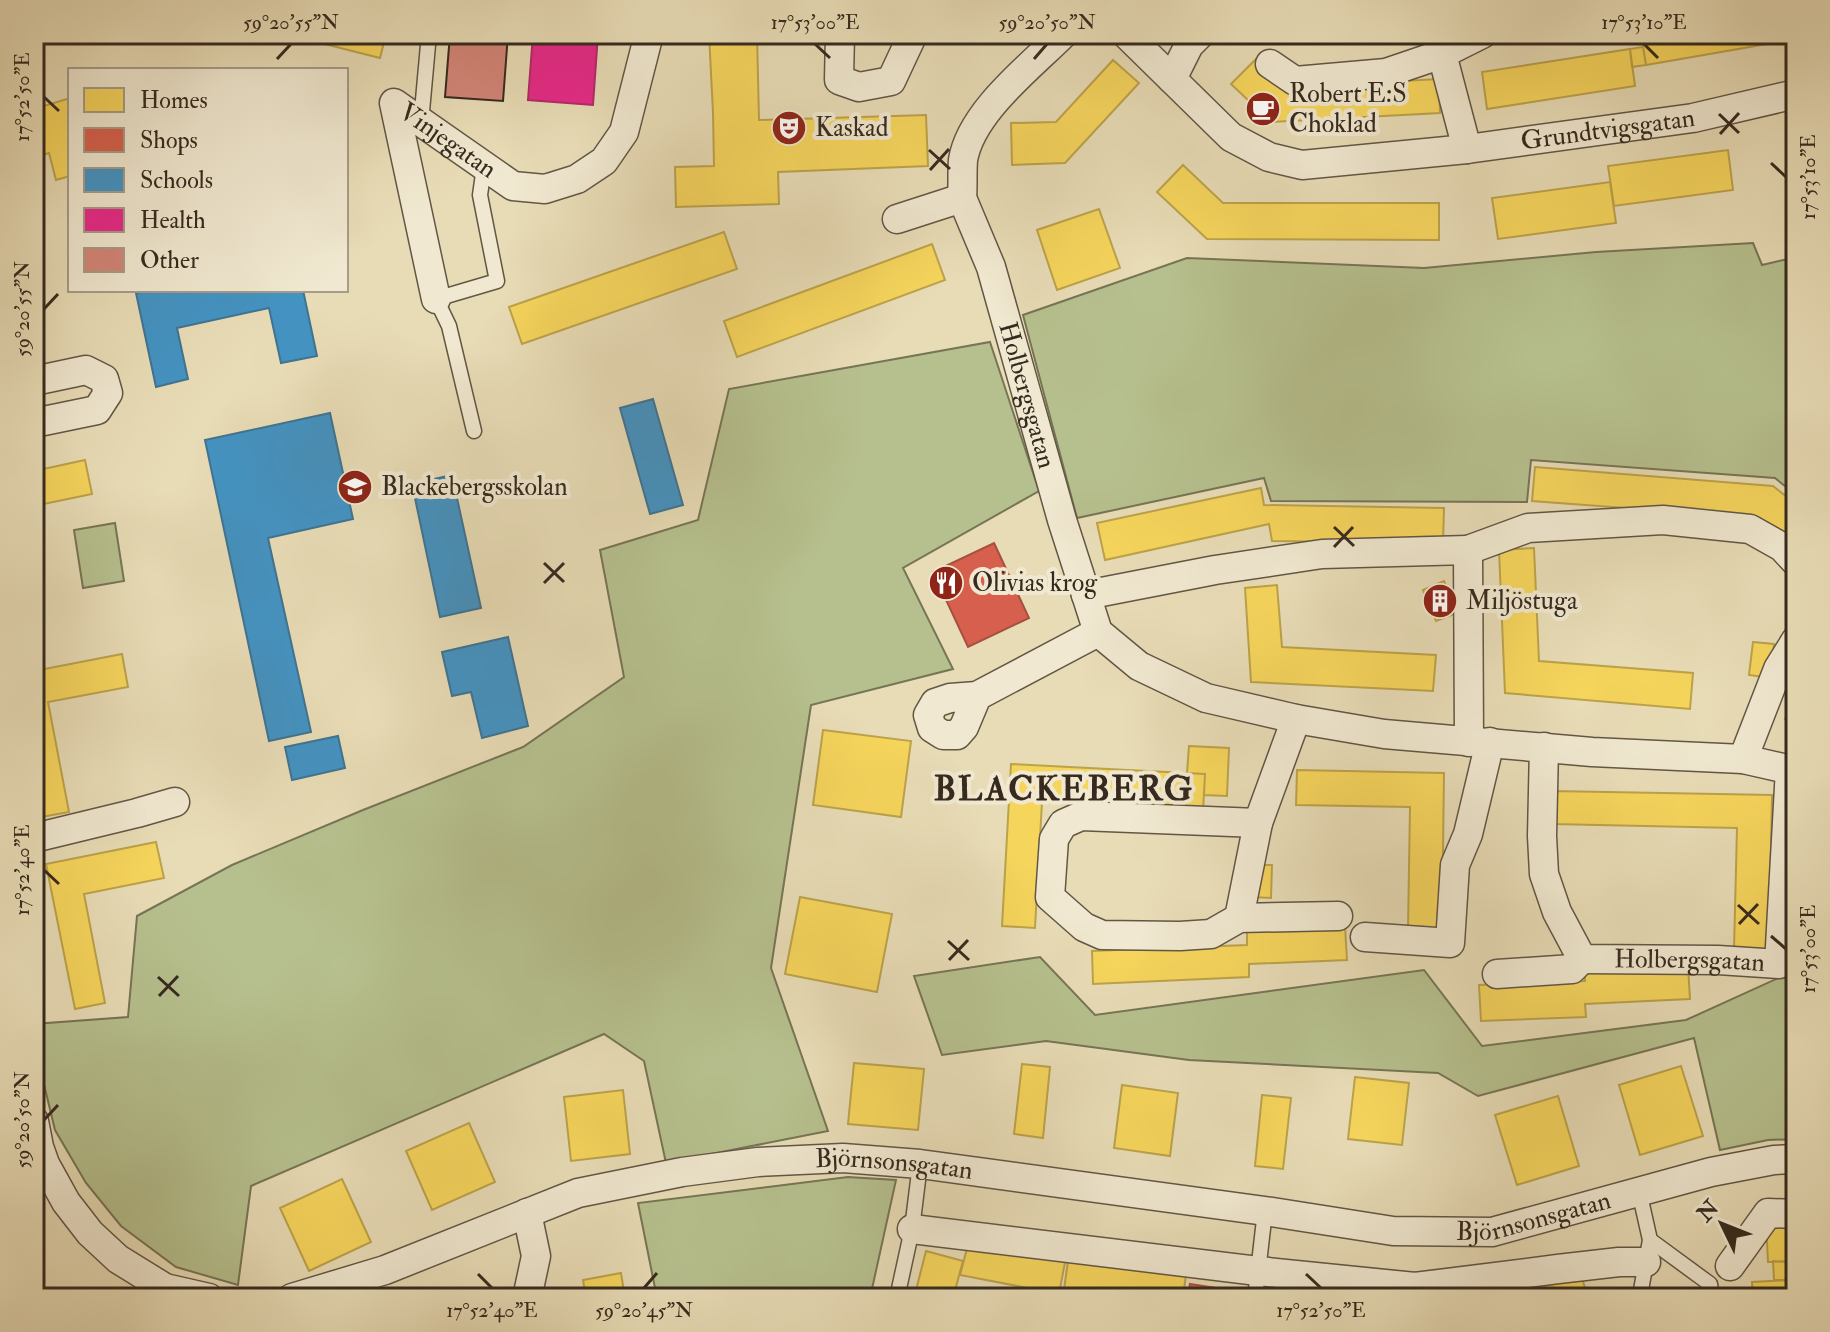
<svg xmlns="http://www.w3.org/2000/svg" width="1830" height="1332" viewBox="0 0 1830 1332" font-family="'IM FELL Double Pica',serif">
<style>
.green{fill:#b6c08e;stroke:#767556;stroke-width:2}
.homes{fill:#f6d55c;stroke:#bca24a;stroke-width:2}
.shops{fill:#d6604d;stroke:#a6503f;stroke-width:2}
.schools{fill:#4393c3;stroke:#3f7492;stroke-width:2}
.health{fill:#e7298a;stroke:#b2296a;stroke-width:2}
.building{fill:#d28577;stroke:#362a1f;stroke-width:2}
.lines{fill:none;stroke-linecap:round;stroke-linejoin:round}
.service-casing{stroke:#625645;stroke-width:17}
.minor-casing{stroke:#625645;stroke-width:31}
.service{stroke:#f0e8d0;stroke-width:14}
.minor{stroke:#f0e8d0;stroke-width:28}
.ticks{fill:none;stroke:#362a1f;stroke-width:3}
.labels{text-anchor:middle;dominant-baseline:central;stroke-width:8;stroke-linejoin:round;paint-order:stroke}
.poi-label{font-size:26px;fill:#362a1f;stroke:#f0e8d0;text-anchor:start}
.street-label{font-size:26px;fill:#362a1f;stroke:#f0e8d0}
.district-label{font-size:34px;font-weight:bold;letter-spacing:2px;fill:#362a1f;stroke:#f0e8d0}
.neatline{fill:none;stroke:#362a1f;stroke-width:3}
.ticks-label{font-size:20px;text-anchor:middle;fill:#362a1f}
</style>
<rect width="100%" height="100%" fill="#e8dcb6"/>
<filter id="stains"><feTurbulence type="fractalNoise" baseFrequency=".0025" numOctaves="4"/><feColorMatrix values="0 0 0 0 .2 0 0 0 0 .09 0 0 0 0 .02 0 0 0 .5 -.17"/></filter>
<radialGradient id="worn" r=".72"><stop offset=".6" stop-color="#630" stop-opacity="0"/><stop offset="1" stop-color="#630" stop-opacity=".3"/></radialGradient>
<path class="green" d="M1753,243L1762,265L1796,257V495L1775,478L1531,460L1527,502L1271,501L1264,478L1077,518L1023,315L1187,258L1424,268L1596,252Z
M990,342L1039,491L903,568L953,669L811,705L771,968L828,1131L666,1163L644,1061L604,1034L251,1186L238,1285L176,1267L121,1226L86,1183L55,1130L34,1043V1024L128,1017L137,916L232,865L363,810L523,747L624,677L600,550L698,520L729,389Z
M115,523L124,581L83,588L74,530Z
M1796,848V1139L1768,1140L1720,1150L1694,1038L1478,1096L1438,1073L1189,1060L1046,1041L942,1055L914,976L1040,957L1095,1015L1424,970L1482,1046L1686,1020L1785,975Z
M848,1177L896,1180L870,1298H657L638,1203Z"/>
<path class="homes" d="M285,34H386L380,58Z
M709,34H757L759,120L926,115L928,166L778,172L779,204L676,207L675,167L714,166L713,113Z
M1641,34H1796V39L1646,65Z
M1643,47L1646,65L1632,67L1630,49Z
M1630,49L1635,86L1487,109L1482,72Z
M1258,57L1288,87L1439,79L1440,113L1271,122L1231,84Z
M1113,60L1139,83L1065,163L1012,165L1011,123L1056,122Z
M70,98V176L56,180L49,153L36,157L34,149V109Z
M1728,150L1733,190L1614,206L1608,166Z
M1183,165L1223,203H1439V240L1207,239L1157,192Z
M1610,182L1616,223L1498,239L1492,198Z
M1099,209L1120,268L1057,290L1037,230Z
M724,232L737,269L522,344L509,307Z
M932,244L945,280L737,357L724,321Z
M85,460L92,494L34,506V471Z
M1535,467L1773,486L1796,504V547L1760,518L1532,501Z
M1261,488L1264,505L1444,508L1443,543L1272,541L1269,524L1105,560L1097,523Z
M1534,548L1539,661L1693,673L1690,709L1505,693L1499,550Z
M1444,581L1457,613L1436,621L1423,590Z
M1277,585L1282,647L1436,655L1433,691L1251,682L1245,588Z
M1753,642L1774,644L1771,678L1749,675Z
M122,654L128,687L48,702L69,812L36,818L34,806V671Z
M1796,690V723L1785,719Z
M823,730L911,741L901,817L813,805Z
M1189,746L1229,748L1227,796L1204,795L1205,774L1187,773Z
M1011,764L1205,774L1203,811L1042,802L1035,928L1002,926Z
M1297,770L1444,773L1442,930L1408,929L1410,807L1296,805Z
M1552,791L1772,795L1769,950L1734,949L1737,828L1552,824Z
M156,842L164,878L84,894L105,1003L75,1009L46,864Z
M1253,865H1272L1271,898L1251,897Z
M800,897L892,914L877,992L785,974Z
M1345,926L1347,960L1249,964V977L1093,984L1092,951L1247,945V931Z
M1688,966L1690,999L1585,1004L1586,1017L1481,1021L1479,985L1585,981V971Z
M854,1063L924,1069L918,1130L848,1124Z
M1022,1064L1050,1067L1043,1138L1014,1134Z
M1681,1066L1703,1136L1640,1155L1619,1085Z
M1355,1077L1409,1083L1402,1145L1348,1139Z
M1122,1085L1178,1093L1170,1156L1114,1148Z
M623,1090L630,1154L571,1161L564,1097Z
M1262,1095L1291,1098L1283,1169L1255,1166Z
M1558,1096L1579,1166L1517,1185L1495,1115Z
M469,1123L495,1182L432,1210L406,1151Z
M342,1179L371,1242L309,1271L280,1208Z
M1796,1220V1261L1768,1262L1766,1222Z
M969,1241L1066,1257L1059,1294L960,1275Z
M926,1251L963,1261L953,1298H914Z
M1069,1253L1187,1267L1183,1298H1128L1064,1290Z
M1773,1261L1790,1262L1791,1280H1774Z
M621,1273L625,1298H586L583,1280Z
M1582,1278L1588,1298H1485L1554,1284Z
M1791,1280V1298H1753L1752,1282Z
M1299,1285L1353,1291L1354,1297L1469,1293L1470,1298H1296Z"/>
<path class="shops" d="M994,543L1029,618L968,647L933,572Z
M1190,1284L1217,1288L1216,1298H1187Z"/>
<path class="schools" d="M152,290H303L317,356L281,363L269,308L177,328L188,379L156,387L136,293Z
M653,399L683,505L650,514L620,408Z
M330,413L353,519L268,538L311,732L269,741L205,440Z
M452,475L481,608L440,617L412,484Z
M508,637L528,726L482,738L471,692L452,696L442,652Z
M338,736L345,768L292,780L285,747Z"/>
<path class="health" d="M533,34H598L593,105L528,100Z"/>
<path class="building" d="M450,34H508L503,101L445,97Z"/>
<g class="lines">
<g class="service-casing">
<path id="service" d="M421,122L429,34
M474,431L449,326L436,299L497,281L480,195L484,167
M1639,1191L1650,1240L1641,1290L1643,1298
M1650,1240L1710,1284L1712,1298
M897,1298L912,1229L920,1164
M1255,1298L1265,1211"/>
</g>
<g class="minor-casing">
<g id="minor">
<path d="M840,34L839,80L859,87L891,81L913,34"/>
<path id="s1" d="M1126,34L1231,137L1269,157L1302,165L1467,149L1693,118L1796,94"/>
<path d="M1437,34L1442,54L1482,34"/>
<path d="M1270,64L1295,81L1386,73L1442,54L1467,149"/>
<path d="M1172,79L1189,45L1200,34"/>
<path id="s2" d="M962,198L991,267L1062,520L1098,632L1139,666L1206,698L1296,719L1384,734L1592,752L1743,759L1796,771"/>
<path d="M897,219L962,198C963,186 962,173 963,160C971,112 1030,67 1063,34"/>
<path id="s3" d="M436,299L394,103L513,186L545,189L577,179L604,161L624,132L649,34"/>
<path d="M34,381L86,370L104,379L108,393L97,410L34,423"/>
<path d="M1468,550L1528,528L1663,520L1750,529L1782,547L1796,562"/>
<path d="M1086,595L1215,570L1322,554L1468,550L1469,742"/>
<path d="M977,696L964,727L957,735H943L932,728L928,715L935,703L950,698L977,696L1098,632"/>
<path id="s4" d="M1544,747L1542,836L1544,874L1557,912L1582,959L1718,960L1779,964L1790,769"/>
<path d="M1743,759L1778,669L1796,640"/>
<path d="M1258,823L1081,816L1063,824L1054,839L1050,897L1084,927L1102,935L1180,936L1211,934L1239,918L1338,916"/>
<path d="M34,838L137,813L175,802"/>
<path d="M1239,918L1258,823L1296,719"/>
<path d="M1365,937L1450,943L1455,865L1468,834L1490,742"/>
<path d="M1497,974L1572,969L1582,959"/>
<path d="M34,1121L39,1147L45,1164L66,1202L90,1233L118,1259L165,1288L209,1298"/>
<path d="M527,1213L536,1256L527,1298"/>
<path d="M912,1229L1258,1271L1415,1287L1558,1269L1619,1262H1646"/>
<path d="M1730,1266L1768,1213L1796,1214"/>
<path id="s5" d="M292,1298L385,1270L578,1193L682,1172L758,1162L843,1158L920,1164L1265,1211L1393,1231L1492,1232L1711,1172L1774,1160L1796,1159"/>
</g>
</g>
<use href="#service" class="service"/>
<use href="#minor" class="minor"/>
</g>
<path class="ticks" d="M815,44L830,58M1644,44L1658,58M277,59L291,44M1034,59L1047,44M44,97L59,111M1719,114L1739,133M1720,134L1739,113M929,150L950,169M1771,163L1786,177M930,170L949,149M44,309L58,294M1334,527L1354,546M1334,547L1353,527M544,563L564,582M544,583L564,563M44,870L59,884M1738,905L1759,924M1739,924L1758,904M1771,936L1786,949M948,941L969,960M949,960L968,940M158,977L179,996M159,996L178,976M44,1120L58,1105M478,1274L492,1288M1306,1274L1321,1288M644,1288L657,1273"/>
<defs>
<g id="cafe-disc" transform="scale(1.8)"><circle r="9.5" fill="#8f2418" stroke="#f0e8d0"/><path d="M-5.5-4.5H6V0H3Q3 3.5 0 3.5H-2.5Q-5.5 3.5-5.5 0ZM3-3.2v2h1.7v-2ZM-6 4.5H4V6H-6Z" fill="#fff"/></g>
<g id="theatre-disc" transform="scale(1.8)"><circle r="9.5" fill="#8f2418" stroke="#f0e8d0"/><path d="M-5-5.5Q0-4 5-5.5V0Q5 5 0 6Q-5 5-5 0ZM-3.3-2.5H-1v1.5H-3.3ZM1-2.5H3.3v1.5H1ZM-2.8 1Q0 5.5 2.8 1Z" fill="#fff"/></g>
<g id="school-disc" transform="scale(1.8)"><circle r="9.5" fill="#8f2418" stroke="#f0e8d0"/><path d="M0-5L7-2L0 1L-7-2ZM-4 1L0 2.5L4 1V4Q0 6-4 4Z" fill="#fff"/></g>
<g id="restaurant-disc" transform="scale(1.8)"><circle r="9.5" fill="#8f2418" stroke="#f0e8d0"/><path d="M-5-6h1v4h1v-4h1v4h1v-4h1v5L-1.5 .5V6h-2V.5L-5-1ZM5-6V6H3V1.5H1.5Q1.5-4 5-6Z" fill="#fff"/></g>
<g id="building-disc" transform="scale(1.8)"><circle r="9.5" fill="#8f2418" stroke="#f0e8d0"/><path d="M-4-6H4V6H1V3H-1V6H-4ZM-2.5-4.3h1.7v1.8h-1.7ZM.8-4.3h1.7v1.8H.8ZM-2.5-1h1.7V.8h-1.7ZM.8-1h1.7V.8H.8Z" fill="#fff"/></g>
</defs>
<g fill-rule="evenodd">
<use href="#cafe-disc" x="1263" y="109"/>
<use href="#theatre-disc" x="789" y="128"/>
<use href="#school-disc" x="355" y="487"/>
<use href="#restaurant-disc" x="946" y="583"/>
<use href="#building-disc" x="1440" y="601"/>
</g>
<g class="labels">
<g class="poi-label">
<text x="1289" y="94">Robert E:S<tspan x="1289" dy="30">Choklad</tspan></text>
<text x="815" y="128">Kaskad</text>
<text x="381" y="487">Blackebergsskolan</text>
<text x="972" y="583">Olivias krog</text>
<text x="1466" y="601">Miljöstuga</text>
</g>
<g class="street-label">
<text stroke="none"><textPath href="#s1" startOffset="532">Grundtvigsgatan</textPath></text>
<text stroke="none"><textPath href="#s3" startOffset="266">Vinjegatan</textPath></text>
<text stroke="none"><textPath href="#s2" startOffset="208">Holbergsgatan</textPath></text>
<text stroke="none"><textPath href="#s4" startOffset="328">Holbergsgatan</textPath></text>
<text stroke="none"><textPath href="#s5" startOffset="624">Björnsonsgatan</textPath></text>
<text stroke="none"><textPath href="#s5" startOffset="1270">Björnsonsgatan</textPath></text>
</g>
<g class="district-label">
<text x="1064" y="789">BLACKEBERG</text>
</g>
</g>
<rect width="1830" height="1332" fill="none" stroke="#e8dcb6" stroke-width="88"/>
<rect x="68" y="68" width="280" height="224" fill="#f0e8d0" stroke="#a69c89" stroke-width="2"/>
<rect x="84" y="88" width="40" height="24" fill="#f6d55c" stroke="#a69c89" stroke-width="2"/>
<text x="140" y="108" font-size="24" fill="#362a1f">Homes</text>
<rect x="84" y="128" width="40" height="24" fill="#d6604d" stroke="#a69c89" stroke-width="2"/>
<text x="140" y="148" font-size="24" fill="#362a1f">Shops</text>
<rect x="84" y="168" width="40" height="24" fill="#4393c3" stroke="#a69c89" stroke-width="2"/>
<text x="140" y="188" font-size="24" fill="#362a1f">Schools</text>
<rect x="84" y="208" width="40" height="24" fill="#e7298a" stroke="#a69c89" stroke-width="2"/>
<text x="140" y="228" font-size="24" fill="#362a1f">Health</text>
<rect x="84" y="248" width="40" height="24" fill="#d28577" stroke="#a69c89" stroke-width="2"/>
<text x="140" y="268" font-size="24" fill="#362a1f">Other</text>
<g transform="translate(1722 1224) rotate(313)" stroke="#f0e8d0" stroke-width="6" paint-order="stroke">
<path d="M0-6L14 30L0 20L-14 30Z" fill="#362a1f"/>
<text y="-12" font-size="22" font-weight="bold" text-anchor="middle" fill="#362a1f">N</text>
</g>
<rect x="44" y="44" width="1742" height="1244" class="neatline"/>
<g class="ticks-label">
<text x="291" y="29">59°20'55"N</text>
<text x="815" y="29">17°53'00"E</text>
<text x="1047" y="29">59°20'50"N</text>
<text x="1644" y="29">17°53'10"E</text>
<text transform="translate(22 97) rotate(-90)" y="7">17°52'50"E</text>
<text transform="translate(1808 177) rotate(-90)" y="7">17°53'10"E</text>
<text transform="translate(22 309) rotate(-90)" y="7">59°20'55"N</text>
<text transform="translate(22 870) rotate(-90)" y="7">17°52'40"E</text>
<text transform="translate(1808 949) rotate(-90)" y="7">17°53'00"E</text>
<text transform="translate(22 1120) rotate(-90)" y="7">59°20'50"N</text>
<text x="492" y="1317">17°52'40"E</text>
<text x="644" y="1317">59°20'45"N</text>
<text x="1321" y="1317">17°52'50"E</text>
</g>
<rect width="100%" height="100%" filter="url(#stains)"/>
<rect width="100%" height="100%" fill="url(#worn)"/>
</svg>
